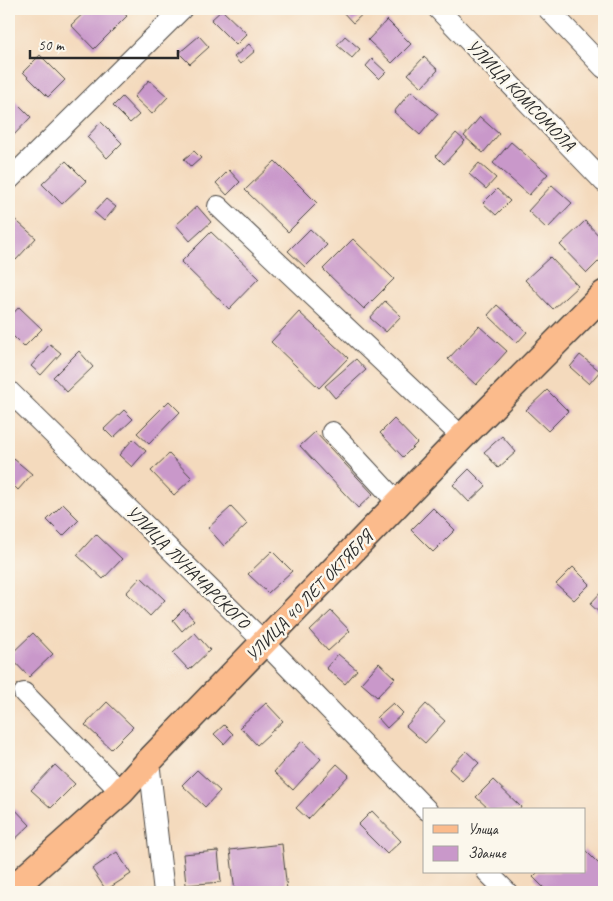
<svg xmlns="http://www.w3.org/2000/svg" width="613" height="901" viewBox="0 0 613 901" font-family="Caveat,sans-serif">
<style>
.building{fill:#c998ca}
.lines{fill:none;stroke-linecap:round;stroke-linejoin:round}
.minor-casing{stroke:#494541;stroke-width:22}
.major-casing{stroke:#494541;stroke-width:29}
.minor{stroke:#fff;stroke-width:20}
.major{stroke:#fbbb8c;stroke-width:26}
.labels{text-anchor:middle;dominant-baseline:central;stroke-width:5;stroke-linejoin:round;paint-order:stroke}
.street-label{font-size:18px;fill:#2b2b2b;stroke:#fbf7ec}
</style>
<rect width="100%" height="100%" fill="#fbf7ec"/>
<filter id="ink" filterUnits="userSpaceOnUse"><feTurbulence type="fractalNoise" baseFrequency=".02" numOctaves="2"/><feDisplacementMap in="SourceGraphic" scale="10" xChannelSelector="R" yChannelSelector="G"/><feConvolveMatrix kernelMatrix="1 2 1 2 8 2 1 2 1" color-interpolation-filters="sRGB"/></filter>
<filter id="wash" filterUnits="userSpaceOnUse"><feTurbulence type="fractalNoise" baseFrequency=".0096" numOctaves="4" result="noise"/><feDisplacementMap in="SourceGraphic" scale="20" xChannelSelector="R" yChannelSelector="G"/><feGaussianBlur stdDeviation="1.12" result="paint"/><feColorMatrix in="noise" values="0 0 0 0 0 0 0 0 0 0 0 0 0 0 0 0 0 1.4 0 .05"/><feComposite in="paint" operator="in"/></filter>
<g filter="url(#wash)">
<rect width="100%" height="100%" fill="#f4dabd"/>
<g id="blocks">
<path class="building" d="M88,9H119L127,16L94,49L71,25Z
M340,9H368L353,23Z
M222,10L247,34L236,45L211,20Z
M387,20L411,44L392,63L368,40Z
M199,36L209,47L190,64L179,53Z
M345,36L360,49L352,58L337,45Z
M249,44L255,51L240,64L234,57Z
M40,55L65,80L48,97L23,72Z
M424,57L438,70L422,87L408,74Z
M372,59L386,72L379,79L366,66Z
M149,80L168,97L152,114L134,97Z
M411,91L438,114L420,135L394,112Z
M9,95L31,117L12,137L9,134Z
M122,97L139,115L130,123L113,106Z
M480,117L499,134L483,153L464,136Z
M101,122L122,143L107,158L87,137Z
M456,133L465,141L444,164L436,156Z
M511,142L548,174L529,195L493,163Z
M194,151L201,158L191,167L184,159Z
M66,161L86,181L62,204L42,184Z
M275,161L317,203L288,232L245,190Z
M479,163L496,178L486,189L469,174Z
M229,170L240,182L227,195L216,183Z
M552,185L572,203L547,229L528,211Z
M497,189L510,201L496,215L483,203Z
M106,199L116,207L104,221L94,212Z
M197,206L211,222L190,241L176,225Z
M11,216L36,238L16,260L9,253V218Z
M585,221L604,241V256L587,273L560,245Z
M310,229L327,245L305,267L288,251Z
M211,232L259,278L229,309L181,262Z
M353,239L394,279L364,309L323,269Z
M550,257L578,286L553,309L525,280Z
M385,301L401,316L386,332L370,318Z
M497,305L527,332L517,343L488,315Z
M19,307L42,329L24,347L9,332V318Z
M299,312L348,358L319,388L271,342Z
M479,326L507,351L476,385L448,359Z
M50,344L61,353L41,375L31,366Z
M79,351L93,367L67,392L53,377Z
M580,355L600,371L589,384L570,367Z
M356,359L366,370L335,398L325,386Z
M547,390L568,411L548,431L526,410Z
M169,401L180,412L149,444L137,433Z
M124,410L133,419L113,438L104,429Z
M394,419L417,443L403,457L380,433Z
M315,432L373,494L358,508L300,446Z
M502,436L516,452L498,468L484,452Z
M133,439L146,451L132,467L119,455Z
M169,454L192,478L174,495L151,471Z
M14,459L32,474L18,490L9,481V465Z
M469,469L486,486L469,502L453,485Z
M63,504L79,520L63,536L47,520Z
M231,507L247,524L224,546L208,528Z
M433,508L455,530L433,552L411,530Z
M96,534L122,559L103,579L77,555Z
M272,551L292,571L268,593L248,574Z
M573,567L590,584L574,600L556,584Z
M141,577L165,600L150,616L126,593Z
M604,589V613L602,615L590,604Z
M184,609L194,620L182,631L173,620Z
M331,611L350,631L328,651L310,631Z
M33,633L53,654L29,677L9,656Z
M195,633L210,650L189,670L173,653Z
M338,654L357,670L345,684L326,668Z
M379,663L395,678L377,697L361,683Z
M107,702L133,727L111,749L85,725Z
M266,703L283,721L257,745L240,727Z
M393,703L403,713L387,728L377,717Z
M426,704L445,721L425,743L406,726Z
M224,725L233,734L224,744L214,734Z
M302,741L321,759L293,790L274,772Z
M466,751L479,763L462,781L449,769Z
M337,764L349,775L308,819L296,808Z
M55,765L75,784L51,808L31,790Z
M197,770L220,791L205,807L182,785Z
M493,780L521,807L519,810H490L476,797Z
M12,806L30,825L9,845V809Z
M372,811L401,841L387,854L358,825Z
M282,844L287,890L267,892H235L230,850Z
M584,849L604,869V892H548L533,877L538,872H584Z
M218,851L221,882L186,885L183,854Z
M117,852L131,874L106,890L92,869Z"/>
</g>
</g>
<g filter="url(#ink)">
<use href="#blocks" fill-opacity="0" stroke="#494541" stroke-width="1"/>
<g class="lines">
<g class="minor-casing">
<path id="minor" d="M438,9L604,182
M548,9L604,68
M9,180L182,9
M218,206L462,437
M9,391L264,642L427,810
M332,432L398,503
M24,693L121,792
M149,761L164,892
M487,872L507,892"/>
</g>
<g class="major-casing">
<path id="major" d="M9,892L121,792L149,761L462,437L604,294"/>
</g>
<use href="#minor" class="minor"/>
<use href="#major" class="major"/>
</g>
</g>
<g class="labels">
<g class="street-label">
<text transform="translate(521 95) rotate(46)">УЛИЦА КОМСОМОЛА</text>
<text transform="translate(188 567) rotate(45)">УЛИЦА ЛУНАЧАРСКОГО</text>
<text transform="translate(309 596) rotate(-46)">УЛИЦА 40 ЛЕТ ОКТЯБРЯ</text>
</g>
</g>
<rect width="613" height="901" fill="none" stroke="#fbf7ec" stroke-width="30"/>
<rect x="423" y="808" width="162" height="65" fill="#fbf7ec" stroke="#a8a59f"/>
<rect x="433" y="825" width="25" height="8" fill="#fbbb8c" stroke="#a8a59f"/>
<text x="468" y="834" font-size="15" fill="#2b2b2b">Улица</text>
<rect x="433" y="846" width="25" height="15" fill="#c998ca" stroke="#a8a59f"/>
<text x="468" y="858" font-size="15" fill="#2b2b2b">Здание</text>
<path d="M30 50v8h148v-8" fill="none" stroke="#2b2b2b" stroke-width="2.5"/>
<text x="38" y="50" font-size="15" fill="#2b2b2b" stroke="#fbf7ec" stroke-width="4" paint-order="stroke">50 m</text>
</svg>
